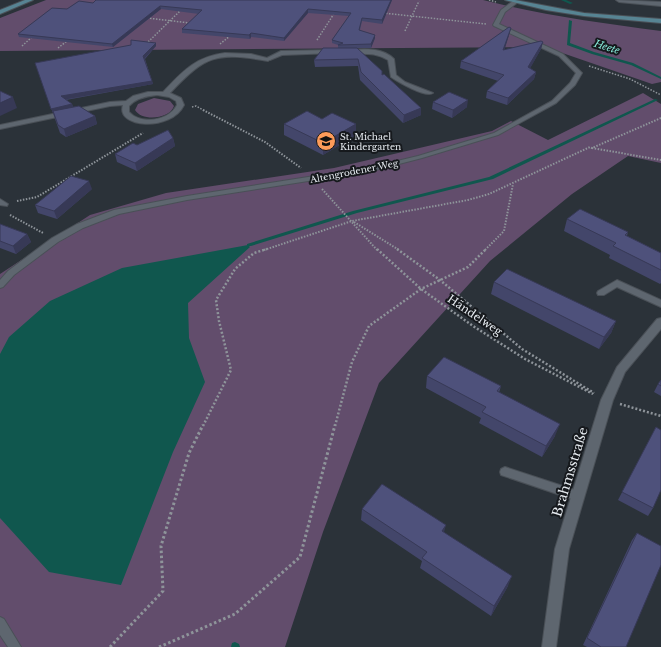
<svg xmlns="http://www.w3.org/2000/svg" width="661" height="647" viewBox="0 0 661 647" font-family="'Libre Baskerville',serif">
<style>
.green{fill:#624d6c}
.water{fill:#10574e}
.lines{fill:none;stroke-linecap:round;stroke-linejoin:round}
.stream{fill:#10574e;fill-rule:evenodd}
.lane-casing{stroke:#4a5057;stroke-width:2}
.street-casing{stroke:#4a5057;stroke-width:2}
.secondary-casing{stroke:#4a5057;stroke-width:2}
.path-far3{stroke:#8e949a;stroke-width:1.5;stroke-dasharray:1.5 1.5;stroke-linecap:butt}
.path-far2{stroke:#8e949a;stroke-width:2;stroke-dasharray:1.5 1.5;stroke-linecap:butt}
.path-far1{stroke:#8e949a;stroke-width:2.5;stroke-dasharray:2 2;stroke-linecap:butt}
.path{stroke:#8e949a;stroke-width:3;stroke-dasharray:2.5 2.5;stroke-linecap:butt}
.lane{fill:#5e666f;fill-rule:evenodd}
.street{fill:#5e666f;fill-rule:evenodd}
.secondary{fill:#578493;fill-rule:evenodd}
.wall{fill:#43466a}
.shaded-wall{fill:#373956}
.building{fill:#4e517b;stroke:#373956}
.labels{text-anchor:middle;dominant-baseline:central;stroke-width:4;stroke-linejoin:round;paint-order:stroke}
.far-poi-label{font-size:9px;fill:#e6ebf0;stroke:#16191d;text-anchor:start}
.far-street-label{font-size:9px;fill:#e6ebf0;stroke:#16191d}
.far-water-label{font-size:10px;font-style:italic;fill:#89eedc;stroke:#16191d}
.street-label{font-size:11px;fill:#e6ebf0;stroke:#16191d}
.near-street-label{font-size:13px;fill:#e6ebf0;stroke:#16191d}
</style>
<rect width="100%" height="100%" fill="#2b3239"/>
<path class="green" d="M46,0H483C541,15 601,23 661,31V82L652,84L545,47L517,32L503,26L541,47L0,51V18Z
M643,93L661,104V163L628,156L572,194L490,261L379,383L323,532L285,647H0V274L90,215L166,193L334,168L492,131L511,121L548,140Z
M154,98L170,101L174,106C170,119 142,122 135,110L138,104Z"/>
<path class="water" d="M248,245L250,247L188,303L189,338L205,382L173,452L121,585L49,572L0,518V354L9,337L50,301L122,268Z"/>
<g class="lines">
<path class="stream" d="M561,0H566L573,3L570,4Z
M569,20L572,21L570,43L594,52L633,63L661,77V79L631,65L592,54L567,45Z
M655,99L658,100L493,179L357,213L251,246H247V244L353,211L489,177Z
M235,642L239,644L240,647H231L232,643Z"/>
<g class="lane-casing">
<path id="lane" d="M513,1L518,2L505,12L499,24L563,54L582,73L575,85L556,103L498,135L422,158L372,171L187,200L119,214L83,228L58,242L14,275L3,287L0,288V280L8,271L52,238L77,224L114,210L187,196L372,167L418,156L494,133L552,101L570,83L576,73L559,56L494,26L493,25L501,10Z
M331,50L334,52L333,53L282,55L270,60L265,59L281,51Z
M348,50C364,49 382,47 394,59L396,75L405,82L433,93C426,98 398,82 391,77L388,60C374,51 361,55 346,53L345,52Z
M617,280L661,300V307L617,287L604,295H598L597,293L598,291Z
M505,467L578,491L582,493L584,496L582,499L578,501L501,475L500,472L501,469Z
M0,617L4,619L21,647H8L0,635Z"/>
</g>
<g class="street-casing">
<path id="street" d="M616,0L661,2V6L619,2Z
M225,53L251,54L271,59L268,61C216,52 206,55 170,93L181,98L184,105C171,132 115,128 123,105L110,106L0,129V125L110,102L126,101L133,96L148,92H163C183,71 195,57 225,53ZM157,95L169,97L176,101L177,105C169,121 141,125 129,112V106C136,98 147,96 157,95Z
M0,199L8,204L7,206L0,205Z
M661,318V329L625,372L613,400L569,549L556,647H542L555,549L601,400L617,367L657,319Z"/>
</g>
<g class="secondary-casing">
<path id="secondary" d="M25,0H33L0,14V10Z
M505,0H515L584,13L661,19V23L584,16L546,10Z"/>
</g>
<path class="path-far3" d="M489,0L496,2
M383,13L486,24
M147,18L190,23
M405,31L419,1
M317,40L335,12
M146,44L181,10
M220,44L230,36
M22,46L32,37
M58,48L67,41
M589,66L630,79L661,95
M192,107L196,106L205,111"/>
<path class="path-far2" d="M203,110L265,142L301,168
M661,118L592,148L661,160
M322,189L377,250
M17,201L37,197L143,133
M10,215L43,233
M354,222L399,250
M264,250L352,221L468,200L489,194L590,147L592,148
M485,250L504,231L513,184"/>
<path class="path-far1" d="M377,249L421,289L473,326L525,359L593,394
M397,249L440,280L522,349L594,393
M620,404L661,416
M203,426L231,370L219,321L216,300L235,269L254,253L267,249
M335,426L352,362L369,326L421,289L468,267L486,249"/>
<path class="path" d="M110,647L163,591L161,546L189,453L203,425
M159,647L235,614L300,557L335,425"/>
<use href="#lane" class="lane"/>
<use href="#street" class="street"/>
<use href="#secondary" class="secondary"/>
</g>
<path class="wall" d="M96,0H392L382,24L362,21L360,30L375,38L371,48H357L382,75L421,108V115L403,123L360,80L358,66L315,67L314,60L338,48V45L332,43V40L349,16L308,13L284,41L251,37L250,39L182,33V29L199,14L161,9L113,47L19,37L18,34L67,9L93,3Z
M509,35L504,50L543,42L541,49L530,68L536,72L534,79L507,105L486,98L487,91L498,81L460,68L461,61Z
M156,46L145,59L153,84L66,100L72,104L73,107L95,116L97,124L66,137L60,133L35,63Z
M433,102L467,107L452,118L432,109Z
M284,124L356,135L323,155L284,135Z
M173,138L175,146L137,171L117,162L115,154Z
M92,189L57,219L38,213L35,205Z
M567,219L628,232L627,236L661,253V283L660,284L609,258L610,255L564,231Z
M0,224L27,234L31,242L16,254L0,248Z
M494,282L616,321L611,333L599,349L491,294Z
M427,376L501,386L499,393L555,436L542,457L479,423L481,418L426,388Z
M661,380V396L654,392L658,384Z
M656,427L653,508L648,516L618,500Z
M362,509L444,532L508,586L491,616L420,568L422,561L361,520Z
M637,533L626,647H587L583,645L632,540Z"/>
<path class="shaded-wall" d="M391,0H392L382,24V20Z
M160,6L161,9L113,47L112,44Z
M308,9V13L284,41V38Z
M511,28L509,35L502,58L503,50Z
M251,33V37L250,39L249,35Z
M375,35V38L371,48V44Z
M543,42L541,49L527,74L528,67Z
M156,43V46L144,59L143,56Z
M536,72L534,79L507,105L508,98Z
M152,81L153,84L62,100L61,96Z
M13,97L17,108L0,116V103Z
M468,100L467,107L452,118L453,110Z
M72,104L74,108L53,112L51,109Z
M421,108V115L403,123L404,115Z
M95,116L97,124L66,137L64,129Z
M356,124V135L323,155V143Z
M173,138L175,146L137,171L135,163Z
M89,181L92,189L57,219L54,211Z
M27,234L31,242L16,254L13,246Z
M616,321L611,333L599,349L604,337Z
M560,424L555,436L542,457L546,446Z
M446,525L443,536L442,531Z
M512,576L508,586L491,616L494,606Z"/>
<path class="building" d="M96,0H391L382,20L362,18L359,30L375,35L371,44L338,45L343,43L332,40L351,13L308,9L284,38L251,33L249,35L182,29L202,10L160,6L112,44L18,34L52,8L67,9L79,1L93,3Z
M509,27L511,28L503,50L541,41L543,42L528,67L536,72L508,98L487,91L504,75L461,61Z
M131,40L156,43L143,56L152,81L61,96L72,104L51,109L35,63L131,45Z
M323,48H357L382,71V75L384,74L421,108L404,115L361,72L358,59L314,60Z
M0,91L13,97L0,103Z
M449,92L468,100L453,110L433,102Z
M79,106L95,116L64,129L58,125L53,111Z
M307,111L322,119L332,113L356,124L323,143L284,124Z
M168,130L173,138L135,163L115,154L133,143L137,145Z
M71,176L89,181L54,211L35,205Z
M580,209L628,232L625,235L661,253V270L613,246L616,243L567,219Z
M0,224L27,234L13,246L0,241Z
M507,269L616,321L604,337L494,282Z
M444,357L501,386L497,391L560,424L546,446L482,412L486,407L427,376Z
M661,380V386L658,384Z
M656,427L661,430V490L653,508L622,492Z
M382,484L446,525L442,531L512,576L494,606L422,558L427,552L362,509Z
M637,533L661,546V565L626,647H601L587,638Z"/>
<defs>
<g id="school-disc" transform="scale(1)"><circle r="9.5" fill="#fe9b59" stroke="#16191d"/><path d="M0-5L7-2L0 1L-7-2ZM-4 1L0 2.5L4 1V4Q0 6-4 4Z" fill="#111"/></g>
</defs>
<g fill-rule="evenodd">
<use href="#school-disc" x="326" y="141"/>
</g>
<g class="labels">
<g class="far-poi-label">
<text x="340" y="136">St. Michael<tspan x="340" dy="10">Kindergarten</tspan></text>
</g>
<g class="far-street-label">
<text transform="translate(354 171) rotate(-11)">Altengrodener Weg</text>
</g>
<g class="far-water-label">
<text transform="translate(607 47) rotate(17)">Heete</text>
</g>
<g class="street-label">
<text transform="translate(475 315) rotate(34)">Händelweg</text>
</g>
<g class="near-street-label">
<text transform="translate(570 472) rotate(-73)">Brahmsstraße</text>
</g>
</g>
</svg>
